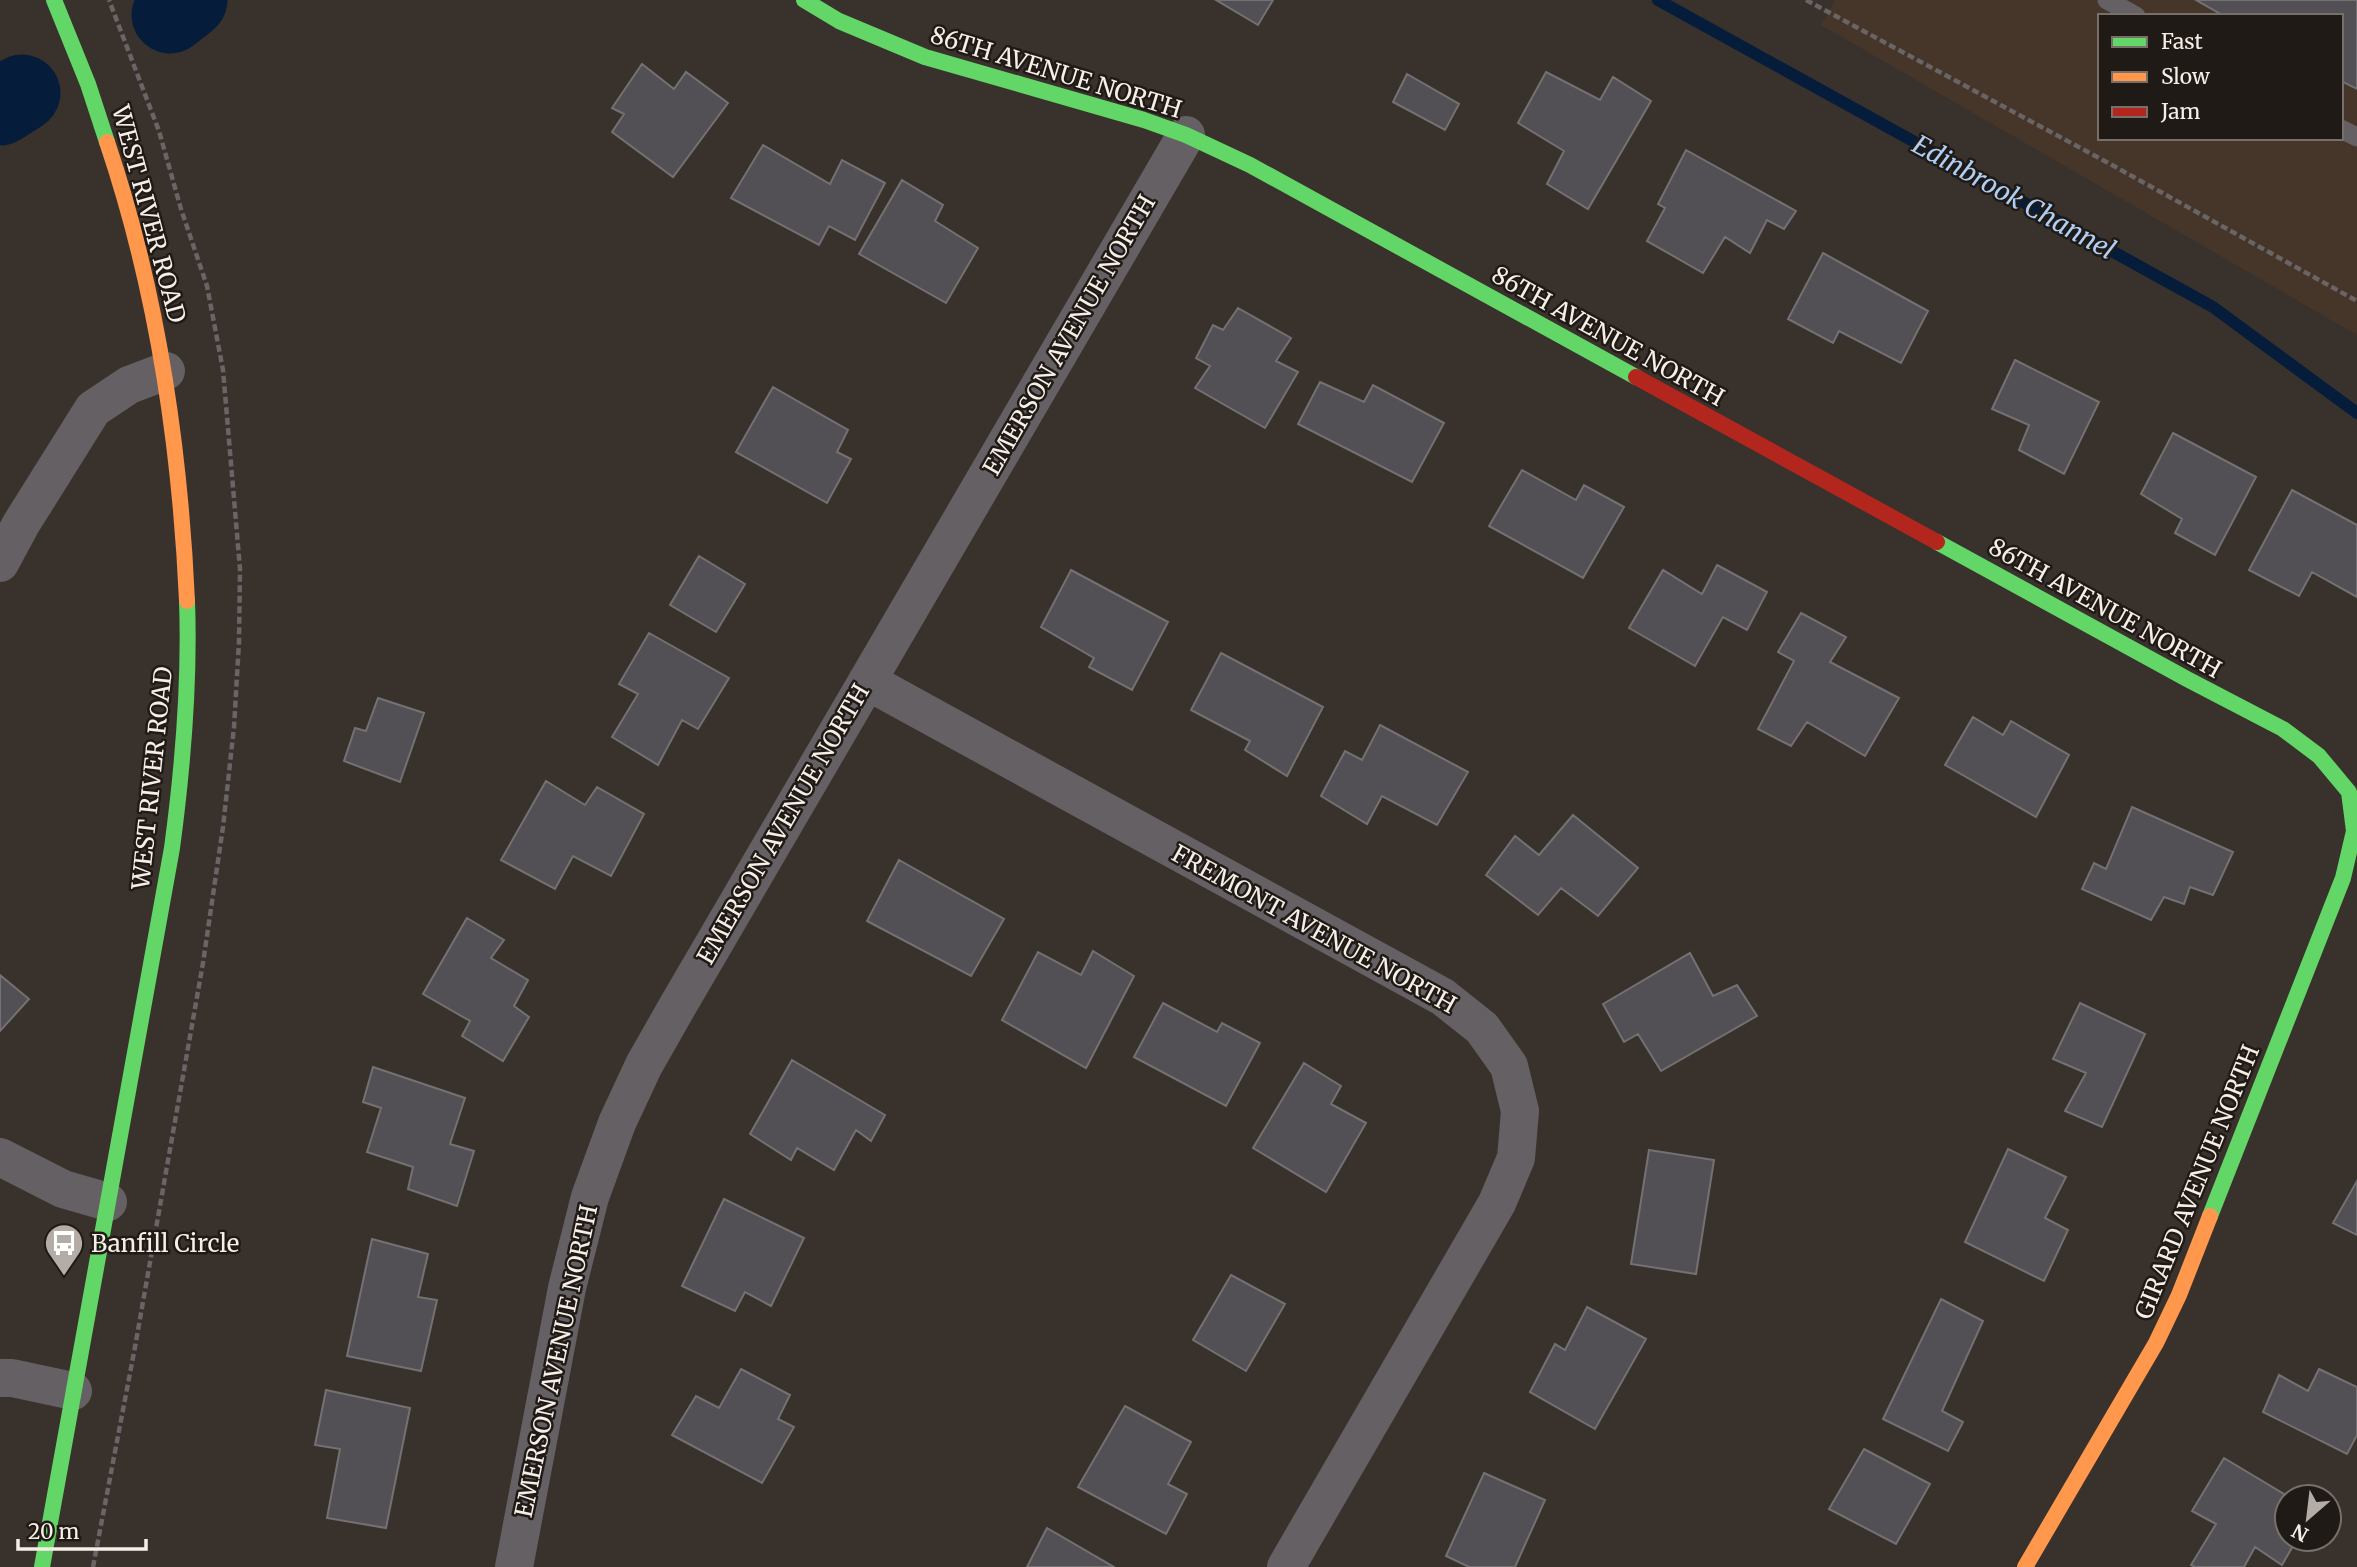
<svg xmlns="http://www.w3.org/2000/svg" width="2357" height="1567" viewBox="0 0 2357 1567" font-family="Merriweather,serif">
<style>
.built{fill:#463529;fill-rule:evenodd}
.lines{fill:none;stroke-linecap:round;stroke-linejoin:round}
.stream{stroke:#051d3b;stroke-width:12}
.river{stroke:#051d3b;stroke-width:77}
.building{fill:#525055;stroke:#737171;stroke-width:2}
.path{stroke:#696465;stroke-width:4.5;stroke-dasharray:7 3.5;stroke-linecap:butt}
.lane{stroke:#656063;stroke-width:19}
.street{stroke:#656063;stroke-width:38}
.fast{stroke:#63d668;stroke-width:16}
.slow{stroke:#ff974d;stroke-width:16}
.jam{stroke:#b3261e;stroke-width:16}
.labels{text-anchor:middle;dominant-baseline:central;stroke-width:5;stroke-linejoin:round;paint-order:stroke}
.street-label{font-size:24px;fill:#f6eee7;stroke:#201a16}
.poi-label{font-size:24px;fill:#f6eee7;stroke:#201a16;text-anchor:start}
.water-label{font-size:26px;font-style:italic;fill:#afcef3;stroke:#201a16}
</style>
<rect width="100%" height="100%" fill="#39322c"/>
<path class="built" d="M1835,0H2357V335L1821,25ZM2100,16H2341V138H2100Z"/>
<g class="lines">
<path class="stream" d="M1658,0L2213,307L2357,413"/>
<path class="river" d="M170,15L189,0
M0,107L22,93"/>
</g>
<path class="building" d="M1216,0H1273L1258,25Z
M2196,0H2357V89L2341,81V16H2224Z
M642,64L674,89L686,72L728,103L673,177L612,132L624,114L612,108Z
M1546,72L1600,100L1613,77L1651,101L1588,209L1547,184L1564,151L1518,123Z
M1407,74L1459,104L1445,130L1393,102Z
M763,145L830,184L842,160L885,183L855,240L829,226L819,245L731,198Z
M1686,150L1796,211L1784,229L1767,220L1750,253L1725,237L1703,273L1647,241L1665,208L1658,204Z
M902,180L943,205L935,221L978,248L946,303L859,254Z
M1823,253L1928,311L1901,363L1839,331L1833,343L1788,319Z
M1238,308L1291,338L1276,361L1298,372L1265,428L1195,388L1210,366L1196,358L1213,325L1223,330Z
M2015,360L2099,402L2064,474L2019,450L2029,425L1992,409Z
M1320,382L1364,402L1373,385L1444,423L1412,482L1298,424Z
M773,387L848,430L837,452L851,459L827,503L736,452Z
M2173,433L2256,477L2215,555L2175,533L2182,519L2141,494Z
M1522,470L1576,500L1584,485L1624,507L1583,578L1489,526Z
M2292,490L2357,525V597L2312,572L2299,596L2249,570Z
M699,556L745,584L716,632L670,605Z
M1717,565L1767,592L1747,630L1723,617L1695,666L1629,628L1663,570L1702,594Z
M1071,570L1168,622L1132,690L1089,667L1094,658L1041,627Z
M1801,613L1846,637L1830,662L1899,698L1865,756L1807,722L1791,746L1758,729L1794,661L1778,652Z
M649,633L729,678L698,729L682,720L658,765L612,737L638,694L619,684Z
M1221,653L1323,707L1287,776L1245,750L1250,741L1191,710Z
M378,698L424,713L400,782L344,761L355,728L366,731Z
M1973,717L2003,735L2011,721L2069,755L2036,817L1945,765Z
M1380,725L1468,772L1437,825L1382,796L1367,824L1321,796L1345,751L1362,760Z
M546,781L585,805L597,787L644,814L611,876L573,856L555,889L501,860Z
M2132,807L2233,852L2213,895L2190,887L2184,904L2164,897L2151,920L2082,889L2094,863L2106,869Z
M1573,815L1638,868L1598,916L1561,888L1538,915L1486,875L1515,836L1539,855Z
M899,860L1004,919L971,976L867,921Z
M467,918L504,940L491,958L528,980L514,1006L529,1017L503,1061L462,1036L470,1021L423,994Z
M1093,951L1134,976L1086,1068L1002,1020L1038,952L1081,975Z
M1690,953L1713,996L1737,985L1757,1016L1661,1071L1638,1034L1624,1042L1603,1004Z
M0,975L29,999L0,1031Z
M1163,1003L1217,1032L1222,1023L1260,1043L1226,1106L1134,1057Z
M2080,1003L2145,1034L2102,1127L2065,1111L2086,1073L2053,1059Z
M792,1060L885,1115L871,1141L856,1130L834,1170L797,1148L791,1160L750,1134Z
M1304,1063L1341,1086L1331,1104L1366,1123L1326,1192L1253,1148Z
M373,1067L465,1098L450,1144L474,1151L457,1206L408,1189L413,1167L367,1152L381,1108L363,1102Z
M2008,1149L2066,1177L2045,1218L2068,1230L2044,1281L1965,1242Z
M1649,1150L1714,1160L1696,1274L1631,1264Z
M2357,1181V1235L2333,1223Z
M724,1199L804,1238L771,1306L745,1292L735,1311L682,1286Z
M372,1239L428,1254L418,1297L437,1300L421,1371L347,1356Z
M1231,1275L1285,1304L1246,1371L1193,1340Z
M1941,1299L1983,1321L1942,1411L1963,1422L1948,1451L1883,1419Z
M1587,1307L1646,1339L1595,1429L1530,1392L1555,1344L1565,1350Z
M741,1369L790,1395L778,1419L794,1427L762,1483L672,1435L696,1396L719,1408Z
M2319,1369L2357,1387V1435L2347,1454L2263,1412L2279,1375L2308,1391Z
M326,1390L410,1408L386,1528L327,1518L340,1449L315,1445Z
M1125,1406L1191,1442L1168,1484L1187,1494L1166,1534L1078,1487Z
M1864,1449L1930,1484L1896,1544L1829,1509Z
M2224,1458L2289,1497H2287V1539H2297L2282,1565L2255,1547L2244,1567H2195L2191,1565L2216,1524L2192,1511Z
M1484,1473L1545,1500L1515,1567H1469L1446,1556Z
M1047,1528L1114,1567H1027Z"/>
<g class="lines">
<path class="path" d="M1806,0L2112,165L2357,301
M93,1567L135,1347L203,963L223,827L234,727L239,642L240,569L223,370L207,286L181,209L159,131L109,0"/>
<path class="lane" d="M2107,0L2136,16
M2341,129L2357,137"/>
<path class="street" d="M0,563L21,524L93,409L129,385L166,371
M867,681L1443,997L1482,1028L1509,1066L1520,1111L1516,1158L1497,1203L1286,1567
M0,1157L63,1189L108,1202
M0,1378H12L73,1391
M514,1567L567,1288L590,1197L617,1123L644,1065L677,1007L1186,135"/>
<path class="fast" d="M54,0L88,84L107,142
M804,0L839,21L925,57L1144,120L1186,135L1250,165L1636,377
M1937,542L2187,679L2283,729L2319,756L2349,792L2354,831L2343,878L2210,1216
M42,1567L172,848C183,766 190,683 187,601"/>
<path class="slow" d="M107,142C157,290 180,445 187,601
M2025,1567L2156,1343L2179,1295L2210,1216"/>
<path class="jam" d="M1636,377L1937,542"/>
</g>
<defs>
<g id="bus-pin" transform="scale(2.0125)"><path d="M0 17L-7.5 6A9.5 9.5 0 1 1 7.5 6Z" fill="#b4aca6" stroke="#201a16"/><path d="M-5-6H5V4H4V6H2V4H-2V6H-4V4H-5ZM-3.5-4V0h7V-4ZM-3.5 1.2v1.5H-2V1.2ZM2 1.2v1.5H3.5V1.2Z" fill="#fff"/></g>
</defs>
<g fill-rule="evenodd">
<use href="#bus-pin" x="64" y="1243"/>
</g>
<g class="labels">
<g class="street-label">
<text transform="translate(1056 72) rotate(17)">86TH AVENUE NORTH</text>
<text transform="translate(149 214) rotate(75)">WEST RIVER ROAD</text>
<text transform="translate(1069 335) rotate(-60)">EMERSON AVENUE NORTH</text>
<text transform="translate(1608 336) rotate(29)">86TH AVENUE NORTH</text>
<text transform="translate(2105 608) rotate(29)">86TH AVENUE NORTH</text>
<text transform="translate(152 778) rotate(-84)">WEST RIVER ROAD</text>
<text transform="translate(783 824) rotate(-60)">EMERSON AVENUE NORTH</text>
<text transform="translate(1314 929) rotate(29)">FREMONT AVENUE NORTH</text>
<text transform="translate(2197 1182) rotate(-68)">GIRARD AVENUE NORTH</text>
<text transform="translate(556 1361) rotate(-78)">EMERSON AVENUE NORTH</text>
</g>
<g class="poi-label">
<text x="91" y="1243">Banfill Circle</text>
</g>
<g class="water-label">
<text transform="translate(2014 197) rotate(29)">Edinbrook Channel</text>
</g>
</g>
<rect x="2098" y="14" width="245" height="126" fill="#201a16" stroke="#766f6a" stroke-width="2"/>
<rect x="2112" y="37" width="35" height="10" fill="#63d668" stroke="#766f6a" stroke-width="2"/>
<text x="2161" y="49" font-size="21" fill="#f6eee7">Fast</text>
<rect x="2112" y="72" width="35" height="10" fill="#ff974d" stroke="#766f6a" stroke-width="2"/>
<text x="2161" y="84" font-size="21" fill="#f6eee7">Slow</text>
<rect x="2112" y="107" width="35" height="10" fill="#b3261e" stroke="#766f6a" stroke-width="2"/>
<text x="2161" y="119" font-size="21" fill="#f6eee7">Jam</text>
<g transform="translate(2308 1518) rotate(208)"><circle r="33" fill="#201a16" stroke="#766f6a" stroke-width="2"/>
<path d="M0-5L12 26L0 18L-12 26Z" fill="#b4aca6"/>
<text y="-10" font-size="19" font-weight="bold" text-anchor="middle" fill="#f6eee7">N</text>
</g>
<path d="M18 1539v10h128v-10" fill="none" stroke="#f6eee7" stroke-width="3.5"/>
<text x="28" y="1539" font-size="21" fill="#f6eee7" stroke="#201a16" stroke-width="5" paint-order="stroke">20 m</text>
</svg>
